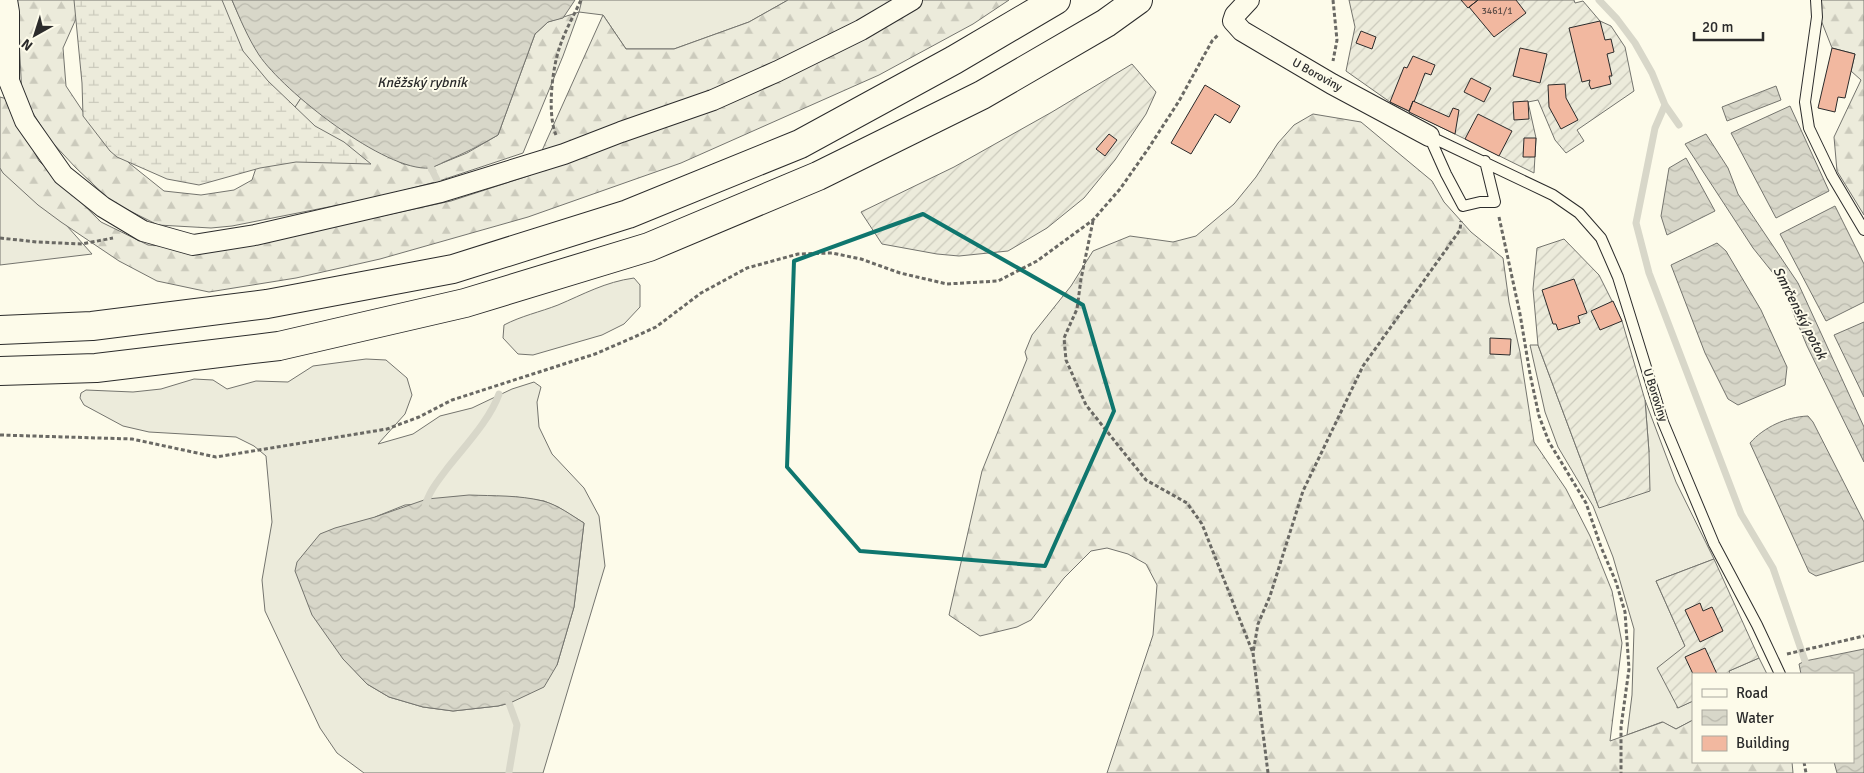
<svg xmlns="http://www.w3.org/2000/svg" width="1864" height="773" viewBox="0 0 1864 773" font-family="Signika,sans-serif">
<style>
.grass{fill:#ecebdb;stroke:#74746e;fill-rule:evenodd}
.forest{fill:url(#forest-firs);stroke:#74746e}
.wetland{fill:url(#wetland-marsh);stroke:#74746e}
.garden{fill:url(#garden-furrows);stroke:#74746e}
.water{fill:url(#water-waves);stroke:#74746e}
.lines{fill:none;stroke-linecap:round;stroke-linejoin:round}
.stream{stroke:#d8d7c9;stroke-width:7}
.building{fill:#f2b8a0;stroke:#2b2b2b}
.lane-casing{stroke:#2b2b2b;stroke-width:12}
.street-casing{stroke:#2b2b2b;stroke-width:22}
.highway-casing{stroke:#2b2b2b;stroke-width:30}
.path{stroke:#6a6964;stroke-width:3;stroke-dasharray:4 2.5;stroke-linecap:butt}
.lane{stroke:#fdfbea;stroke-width:10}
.street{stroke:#fdfbea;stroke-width:20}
.highway{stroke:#fdfbea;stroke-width:28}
.marked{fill:none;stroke:#0f766e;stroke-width:4;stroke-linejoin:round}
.labels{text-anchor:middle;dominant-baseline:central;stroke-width:4;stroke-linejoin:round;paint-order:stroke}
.number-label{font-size:10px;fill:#5d4e48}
.street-label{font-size:12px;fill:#2b2b2b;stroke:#fdfbea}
.water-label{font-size:14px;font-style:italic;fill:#2b2b2b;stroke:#fdfbea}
</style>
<defs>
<pattern id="forest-firs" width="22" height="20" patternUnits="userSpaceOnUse" patternTransform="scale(1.25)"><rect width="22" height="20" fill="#ecebdb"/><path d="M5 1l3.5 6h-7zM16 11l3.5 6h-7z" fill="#cbcabc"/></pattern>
<pattern id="wetland-marsh" width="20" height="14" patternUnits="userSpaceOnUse" patternTransform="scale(1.25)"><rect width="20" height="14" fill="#ecebdb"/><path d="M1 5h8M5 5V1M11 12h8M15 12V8" fill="none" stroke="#cbcabc"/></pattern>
<pattern id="garden-furrows" width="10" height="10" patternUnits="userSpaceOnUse" patternTransform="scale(1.25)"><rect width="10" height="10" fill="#ecebdb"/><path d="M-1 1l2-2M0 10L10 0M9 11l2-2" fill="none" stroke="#cbcabc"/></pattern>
<pattern id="water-waves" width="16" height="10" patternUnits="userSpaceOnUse" patternTransform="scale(1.25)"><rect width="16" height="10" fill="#d8d7c9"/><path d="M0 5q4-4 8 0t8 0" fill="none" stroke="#bab9ad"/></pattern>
</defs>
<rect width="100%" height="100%" fill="#fdfbea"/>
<path class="grass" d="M197,0H232C251,44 264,67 301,98L278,136Z
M582,0H788L749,22L674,49H626L603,15L579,12Z
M0,151L92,254L0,265Z
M634,278L640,285V307L624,324L602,335L533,355L518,354L503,338L504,325C521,316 540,312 558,305C584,294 605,282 634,278Z
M1530,345H1538L1599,508L1649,452L1645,400L1676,482L1714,559L1656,581L1685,646L1677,708L1693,701V720L1676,729L1662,722L1627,735L1632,695L1634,629L1613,557L1593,506L1558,447L1545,412Z
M366,359L386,360L407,378L412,395L405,414L378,444L413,434L440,416L472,408L512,389L534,382L541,387L537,402L539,427L552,454L584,488L599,516L605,566L543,773H364L337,753L320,728L265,611L262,580L272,522L266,456L254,446L236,437L149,432L123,426L84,405L80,398L81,393L86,390L133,392L161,389L194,379L213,380L227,389L256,381L288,382L313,366ZM516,497L544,501L558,507L584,523L574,607L557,665L518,698L510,703L498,706L453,711L423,707L389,697L367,684L343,658L375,517L405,505Z
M1759,658L1767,674H1730L1729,671Z"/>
<path class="forest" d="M17,0H81L79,12L63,48L66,86L92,125L129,163L164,191L201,195L234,190L252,180L257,165L301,98L349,135L403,164L430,168L467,153L498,135L535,34L548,22L579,12L563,56L523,153L439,181L379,197L232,226L211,228L158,225L112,202L76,168L50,140L22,96Z
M788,0H1009L973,24L879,75L681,163L528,217L380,259L296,278L209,292L157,281L119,261L61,222L38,205L3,173L0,168V97L7,99L39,161L101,222L148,245L225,250L451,201L531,175L603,15L626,49H674L749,22Z
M1819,0H1864V215L1837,171L1834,137L1861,80L1851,71L1855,54L1832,48L1819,15Z
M1313,114L1361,122L1432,181L1444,202L1471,232L1503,258L1509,302L1520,352L1534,442L1566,489L1590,536L1612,591L1622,643L1610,741L1663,722L1676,729L1693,720V762H1792L1793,773H1107L1153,635L1157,585L1146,564L1128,554L1107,548L1091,551L1064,578L1031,620L1017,627L980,636L949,615L982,471L1027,359L1025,352L1032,335L1071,286L1093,251L1130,236L1173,242L1196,236L1234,204L1256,177L1278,143L1294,125Z"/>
<path class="wetland" d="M74,0H222L243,51L268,81L315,126L344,142L371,164L296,162L260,168L199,185L167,179L117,157L110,151L83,116L82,83Z"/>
<path class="garden" d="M1349,0H1574L1575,3L1583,1L1600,21L1611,26L1625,47L1634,91L1577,130L1584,141L1566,153L1555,140L1538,100L1528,102L1536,138L1534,173L1390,102L1346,71L1355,27Z
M1132,64L1156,92L1146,114L1115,160L1084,198L1047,228L1008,251L959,256L937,254L882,244L861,212L954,167L1052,112Z
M1564,239L1599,275L1622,321L1645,400L1649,452L1650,491L1599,508L1538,345L1533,289L1537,248Z
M1714,559L1759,658L1729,671L1730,674H1693V701L1678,708L1657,668L1685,646L1656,581Z"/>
<path class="water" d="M232,0H575L563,18L548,22L535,34L498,135C481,145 463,154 444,162C440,164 434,167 430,168C385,172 283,91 259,55C248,38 240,19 232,0Z
M1776,86L1781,100L1727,121L1722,107Z
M1790,106L1829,191L1776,218L1731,133Z
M1706,134L1728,168L1738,194L1798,283L1864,427V462L1807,346L1781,283L1753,248L1685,144Z
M1686,158L1715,211L1667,235L1661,216L1669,168Z
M1835,206L1864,264V302L1826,321L1780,234Z
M1717,243L1726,251L1761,310L1787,367L1785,385L1738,405L1728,399L1705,353L1671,265Z
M1864,322V397L1834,335Z
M1808,416L1813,422L1864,522V561L1816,576L1809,572L1750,443C1764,427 1786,417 1808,416Z
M469,495C493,496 519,495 543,501C558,505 571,515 584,523L574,607L557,665L544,687L510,703L498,706L453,711L423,707L389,697L367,684L343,659L312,615L295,571L297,562L320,534L335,528L375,517L427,499Z
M1864,649V773H1837L1834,762H1853V674H1801L1799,664L1805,661Z"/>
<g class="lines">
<path class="stream" d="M1599,0L1617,19L1635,43L1652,73L1665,105L1679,125
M1665,105L1655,128L1636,223L1649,273L1741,514L1773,568L1805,661
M430,160L431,168L439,184
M425,507C428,493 437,482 446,470C463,448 490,420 499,394
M506,695L517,725L509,772"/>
</g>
<path class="building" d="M1461,0H1478L1468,8Z
M1478,0H1516L1526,13L1494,37L1469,7Z
M1600,21L1605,40L1611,39L1614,52L1607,54L1612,76H1609L1611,84L1591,89L1589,84L1590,80L1582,82L1569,28Z
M1361,31L1376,37L1372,49L1356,43Z
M1520,48L1547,54L1540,83L1513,76Z
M1832,48L1855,54L1845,98L1838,97L1835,112L1818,108Z
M1413,56L1435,65L1431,75L1425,73L1414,102L1413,101L1409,111L1390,102L1404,67L1407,68Z
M1471,78L1491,88L1484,102L1464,92Z
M1565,84L1566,98L1578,120L1561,129L1549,107L1548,85Z
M1205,85L1240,106L1230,123L1215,114L1191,154L1171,143Z
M1413,101L1449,117L1453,108L1459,110L1455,134L1409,112Z
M1528,101L1529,119L1514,120L1513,102Z
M1478,114L1512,131L1499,156L1465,139Z
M1109,134L1117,140L1105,156L1096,149Z
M1524,138H1536L1535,157H1523Z
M1574,279L1587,313L1578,316L1580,323L1558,330L1556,324H1553L1542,290Z
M1613,301L1622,321L1600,330L1591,311Z
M1490,338L1511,339L1510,355L1490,354Z
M1700,603L1703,611L1712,607L1723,631L1700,642L1685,610Z
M1705,648L1717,674H1693L1685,657Z"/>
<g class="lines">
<g class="lane-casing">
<path id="lane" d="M1816,0L1817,17L1805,102L1809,128L1832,176L1864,230
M1429,136L1553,195L1579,213L1601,238L1618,277L1663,422L1714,544L1757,625L1780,674
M1429,136L1446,174L1463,206L1480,202H1495L1485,161"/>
</g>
<g class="street-casing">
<path id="street" d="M7,0L9,12V81L25,121L63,175L103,207L143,231L193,245L255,235L441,192L564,154L621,132L713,100L778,71L861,30L912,0
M1249,0L1235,15L1233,21L1242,31L1332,84L1429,136"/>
</g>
<g class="highway-casing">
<path id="highway" d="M0,330L92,326L267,304L453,269L628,214L800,144L954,60L1056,0
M0,371L96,368L279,346L465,303L649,247L818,176L982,95L1106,23L1138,0"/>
</g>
<path class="path" d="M1333,0L1337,40L1333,61
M556,135C547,114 552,68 560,46C565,31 574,15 581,0
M1499,217L1520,314L1530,374L1539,416L1549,442L1586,503L1601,547L1616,582L1625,612L1629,669L1621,727V773
M1093,221L1081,279L1077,309L1064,338L1066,360L1086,405L1121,449L1146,480L1187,503L1202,524L1253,653
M0,238L37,242L82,244L113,238
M0,435L132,439L216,457L387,429L419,417L452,400L595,354L632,338L656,327L701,293L747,268L798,254L832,253L861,259L900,273L947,284L998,281L1037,261L1093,220L1120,189L1148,149L1179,101L1212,41L1218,35
M1787,654L1864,636
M1804,762L1806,773
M1268,773L1253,653L1258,624L1270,596L1303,491L1363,366L1460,230L1461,221"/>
<use href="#lane" class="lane"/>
<use href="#street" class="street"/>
<use href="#highway" class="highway"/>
</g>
<path class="marked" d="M923,214L1083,305L1114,411L1045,566L860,551L787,467L794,261Z"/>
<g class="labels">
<g class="number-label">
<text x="1497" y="11">3461/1</text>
</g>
<g class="street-label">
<text transform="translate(1317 75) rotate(29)">U Boroviny</text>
<text transform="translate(1655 395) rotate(72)">U Boroviny</text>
</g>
<g class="water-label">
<text x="422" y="82">Kněžský rybník</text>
<text transform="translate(1800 313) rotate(63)">Smrčenský potok</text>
</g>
</g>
<rect x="1692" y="673" width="162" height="90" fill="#fdfbea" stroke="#a9a89e"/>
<rect x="1702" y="689" width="25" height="8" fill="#fdfbea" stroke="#a9a89e"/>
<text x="1736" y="698" font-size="15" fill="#2b2b2b">Road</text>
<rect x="1702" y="710" width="25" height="15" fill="url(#water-waves)" stroke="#a9a89e"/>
<text x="1736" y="723" font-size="15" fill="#2b2b2b">Water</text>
<rect x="1702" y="736" width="25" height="15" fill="#f2b8a0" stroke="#a9a89e"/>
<text x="1736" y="748" font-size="15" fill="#2b2b2b">Building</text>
<g transform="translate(35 35) rotate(219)" stroke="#fdfbea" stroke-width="4" paint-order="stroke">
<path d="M0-4L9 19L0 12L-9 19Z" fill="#2b2b2b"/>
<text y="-8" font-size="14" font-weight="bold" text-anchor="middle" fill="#2b2b2b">N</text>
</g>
<path d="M1694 32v8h69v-8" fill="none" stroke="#2b2b2b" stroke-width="2.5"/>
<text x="1702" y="32" font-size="15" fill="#2b2b2b" stroke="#fdfbea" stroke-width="4" paint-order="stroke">20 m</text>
</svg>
